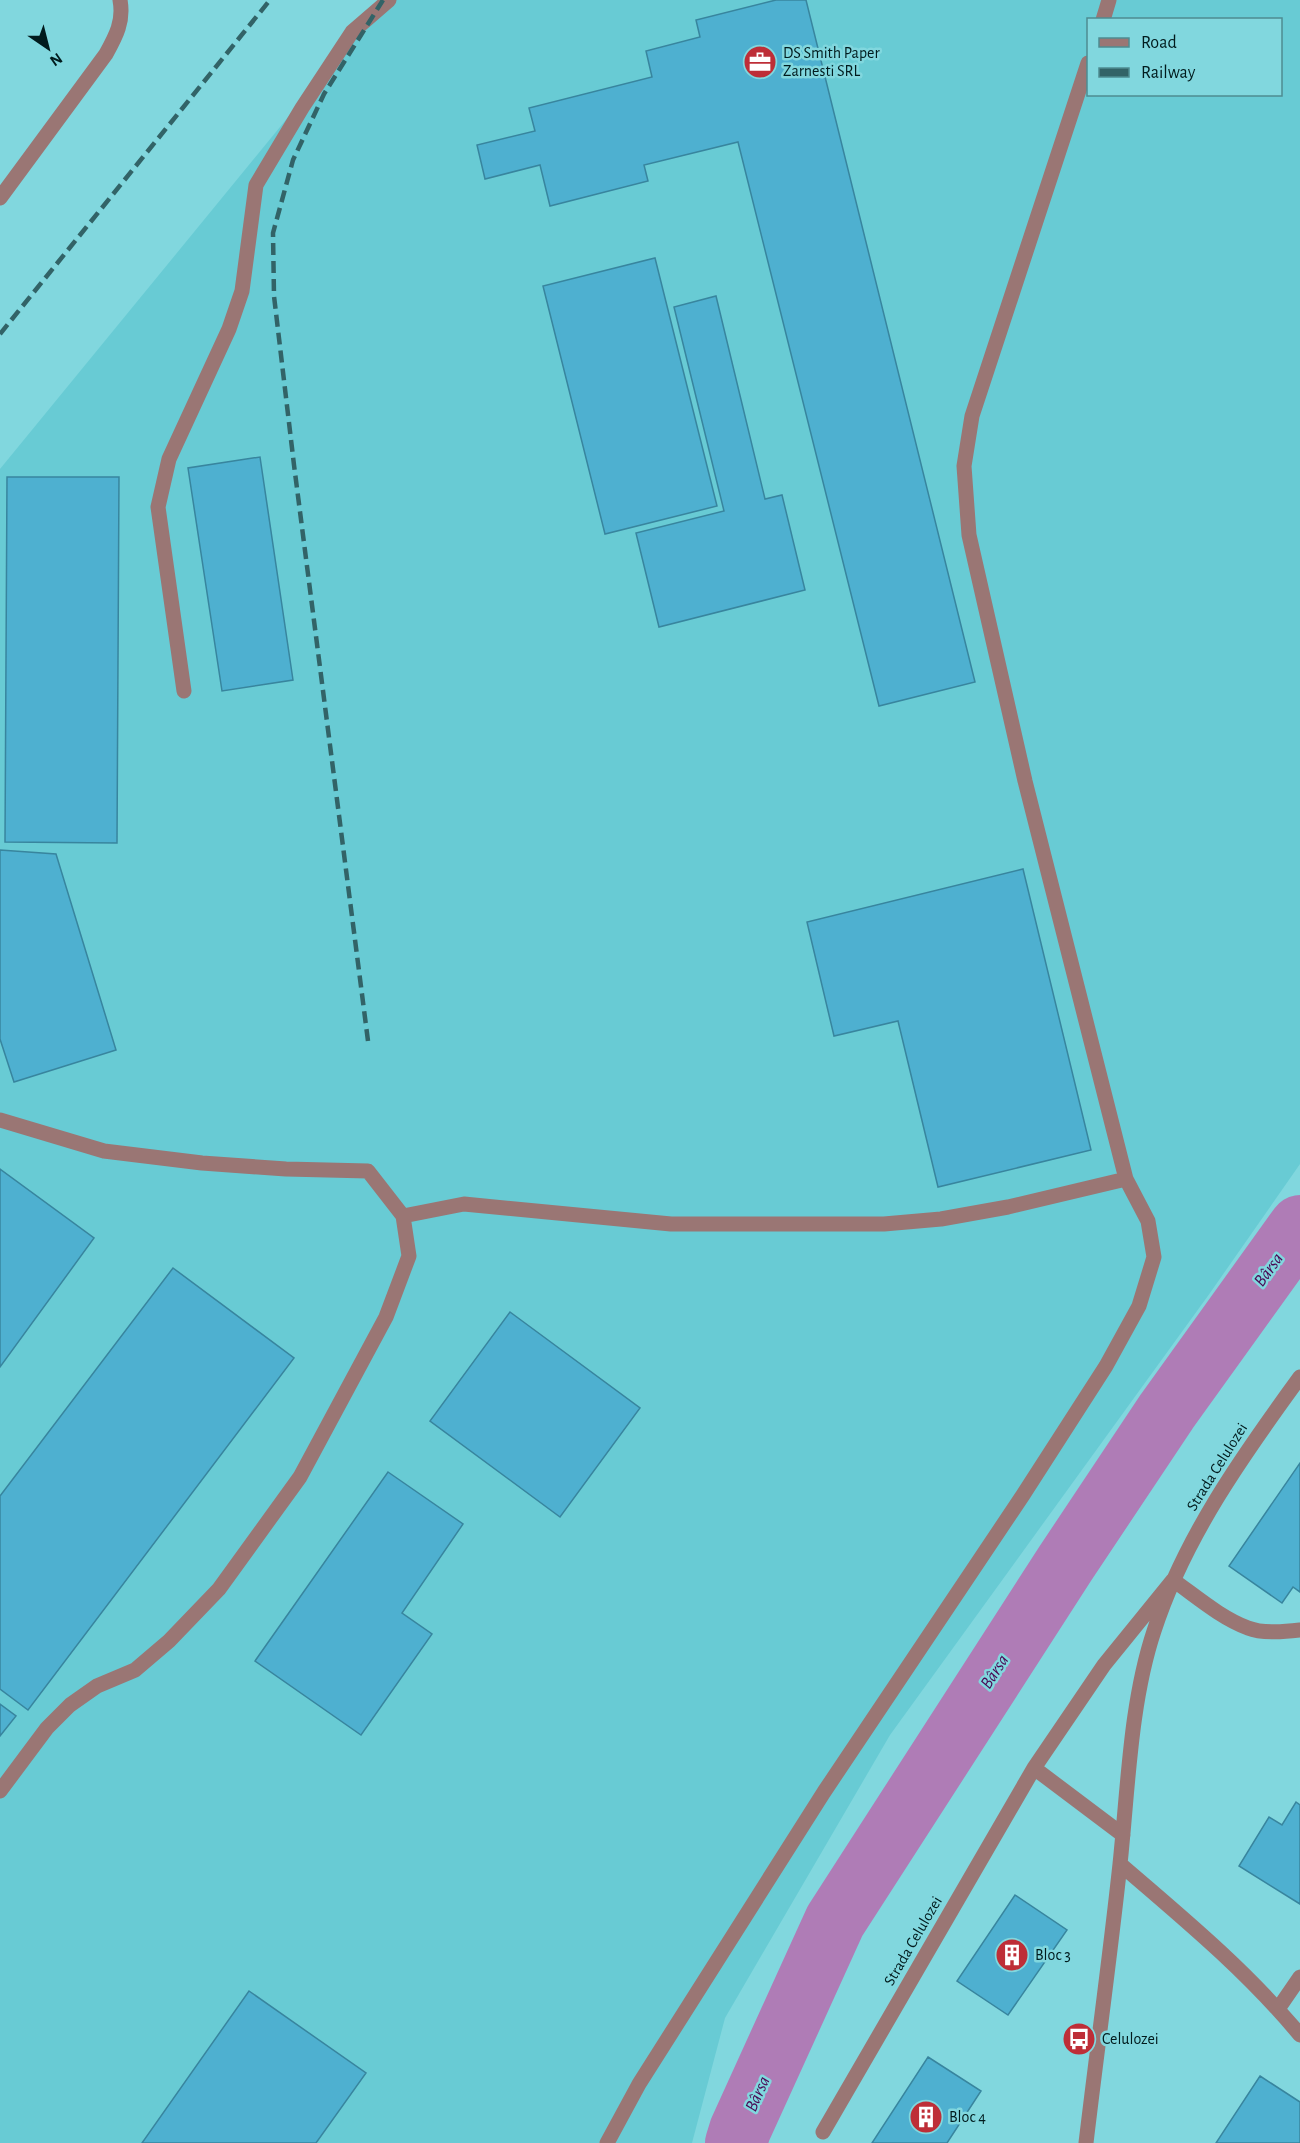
<svg xmlns="http://www.w3.org/2000/svg" width="1300" height="2143" viewBox="0 0 1300 2143" font-family="'Alegreya Sans',sans-serif">
<style>
.built{fill:#68cbd4;fill-rule:evenodd}
.lines{fill:none;stroke-linecap:round;stroke-linejoin:round}
.river{stroke:#af7cb6;stroke-width:62}
.building{fill:#4eb0d0;stroke:#38859e;stroke-width:1.5}
.minor{stroke:#9a7674;stroke-width:15}
.rail{stroke:#326367;stroke-width:4.5;stroke-dasharray:12 6;stroke-linecap:butt}
.labels{text-anchor:middle;dominant-baseline:central;stroke-width:5;stroke-linejoin:round;paint-order:stroke}
.poi-label{font-size:16px;fill:#011b1d;stroke:#81d7de;text-anchor:start}
.street-label{font-size:16px;fill:#011b1d;stroke:#81d7de}
.water-label{font-size:18px;font-style:italic;fill:#4a0853;stroke:#81d7de}
</style>
<rect width="100%" height="100%" fill="#81d7de"/>
<path class="built" d="M384,0H1300V1164L1210,1293L890,1735L725,2018L692,2143H0V469ZM1088,20H1280V94H1088Z"/>
<g class="lines">
<path class="river" d="M736,2143L740,2130L835,1921L1065,1564L1167,1411L1300,1226"/>
</g>
<path class="building" d="M776,0H806L975,682L879,706L738,142L644,165L648,181L550,206L540,165L485,179L477,145L535,131L529,108L652,77L646,51L700,37L696,20Z
M655,258L717,506L605,534L543,286Z
M716,296L765,499L782,495L805,590L659,627L636,533L724,511L674,307Z
M260,457L293,680L222,691L188,468Z
M7,477H119L117,843L5,842Z
M0,850L56,854L116,1050L14,1082L0,1039Z
M1023,869L1091,1150L938,1187L898,1021L834,1036L807,922Z
M0,1169L94,1238L0,1367Z
M173,1268L294,1358L28,1710L0,1689V1496Z
M510,1312L640,1408L560,1517L430,1421Z
M1300,1463V1592L1293,1587L1282,1603L1229,1566Z
M388,1472L463,1524L402,1613L432,1634L361,1735L255,1661Z
M0,1704L16,1716L0,1736Z
M1296,1802L1300,1805V1904L1239,1866L1269,1817L1282,1825Z
M1015,1895L1067,1930L1008,2015L957,1981Z
M249,1991L366,2073L316,2143H142Z
M928,2057L981,2091L947,2143H872Z
M1260,2076L1300,2102V2143H1216Z"/>
<g class="lines">
<path class="minor" d="M1103,20L1109,0
M0,198L106,54C116,36 124,21 120,0
M184,691L158,507L169,459L229,329L242,291L256,185L302,108L352,32L389,0
M0,1120L104,1151L202,1163L286,1169L368,1171L403,1216L409,1256L386,1317L300,1477L219,1589L169,1641L135,1670L97,1686L70,1705L47,1728L0,1791
M403,1216L464,1204L671,1224H884L941,1219L1008,1207L1126,1179
M1034,1768L1123,1835
M1120,1864C1183,1918 1247,1971 1300,2035
M1278,2009L1300,1977
M823,2132L1034,1768L1104,1665L1173,1580C1197,1597 1221,1618 1248,1628C1263,1634 1284,1632 1300,1630
M607,2143L639,2084L824,1792L1023,1495L1106,1366L1139,1306L1154,1257L1148,1221L1126,1179L1025,781L969,535L964,466L972,416L1088,63
M1086,2143C1097,2050 1110,1957 1120,1864C1128,1789 1130,1703 1154,1631C1184,1538 1243,1455 1300,1377"/>
<path class="rail" d="M0,334L270,0
M368,1041L294,465L274,296L273,233L293,160L324,94L383,0"/>
</g>
<defs>
<g id="office-disc" transform="scale(1.725)"><circle r="9.5" fill="#be2e37" stroke="#81d7de"/><path d="M-6-3h4V-5.5h4V-3h4V5H-6ZM-1-4.5V-3h2v-1.5ZM-6 0V1H6V0Z" fill="#fff"/></g>
<g id="building-disc" transform="scale(1.725)"><circle r="9.5" fill="#be2e37" stroke="#81d7de"/><path d="M-4-6H4V6H1V3H-1V6H-4ZM-2.5-4.3h1.7v1.8h-1.7ZM.8-4.3h1.7v1.8H.8ZM-2.5-1h1.7V.8h-1.7ZM.8-1h1.7V.8H.8Z" fill="#fff"/></g>
<g id="bus-disc" transform="scale(1.725)"><circle r="9.5" fill="#be2e37" stroke="#81d7de"/><path d="M-5-6H5V4H4V6H2V4H-2V6H-4V4H-5ZM-3.5-4V0h7V-4ZM-3.5 1.2v1.5H-2V1.2ZM2 1.2v1.5H3.5V1.2Z" fill="#fff"/></g>
</defs>
<g fill-rule="evenodd">
<use href="#office-disc" x="760" y="62"/>
<use href="#building-disc" x="1012" y="1955"/>
<use href="#bus-disc" x="1079" y="2039"/>
<use href="#building-disc" x="926" y="2117"/>
</g>
<g class="labels">
<g class="poi-label">
<text x="783" y="53">DS Smith Paper<tspan x="783" dy="18">Zarnesti SRL</tspan></text>
<text x="1035" y="1955">Bloc 3</text>
<text x="1102" y="2039">Celulozei</text>
<text x="949" y="2117">Bloc 4</text>
</g>
<g class="street-label">
<text transform="translate(1217 1467) rotate(-58)">Strada Celulozei</text>
<text transform="translate(913 1941) rotate(-60)">Strada Celulozei</text>
</g>
<g class="water-label">
<text transform="translate(1269 1270) rotate(-54)">Bârsa</text>
<text transform="translate(995 1672) rotate(-57)">Bârsa</text>
<text transform="translate(758 2094) rotate(-66)">Bârsa</text>
</g>
</g>
<rect x="1087" y="18" width="195" height="78" fill="#81d7de" stroke="#4e8c91" stroke-width="1.5"/>
<rect x="1099" y="38" width="30" height="9" fill="#9a7674" stroke="#4e8c91" stroke-width="1.5"/>
<text x="1141" y="48" font-size="18" fill="#011b1d">Road</text>
<rect x="1099" y="68" width="30" height="9" fill="#326367" stroke="#4e8c91" stroke-width="1.5"/>
<text x="1141" y="78" font-size="18" fill="#011b1d">Railway</text>
<g transform="translate(48 48) rotate(145)" stroke="#81d7de" stroke-width="4.5" paint-order="stroke">
<path d="M0-4.5L10 22L0 15L-10 22Z" fill="#011b1d"/>
<text y="-9" font-size="16" font-weight="bold" text-anchor="middle" fill="#011b1d">N</text>
</g>
</svg>
